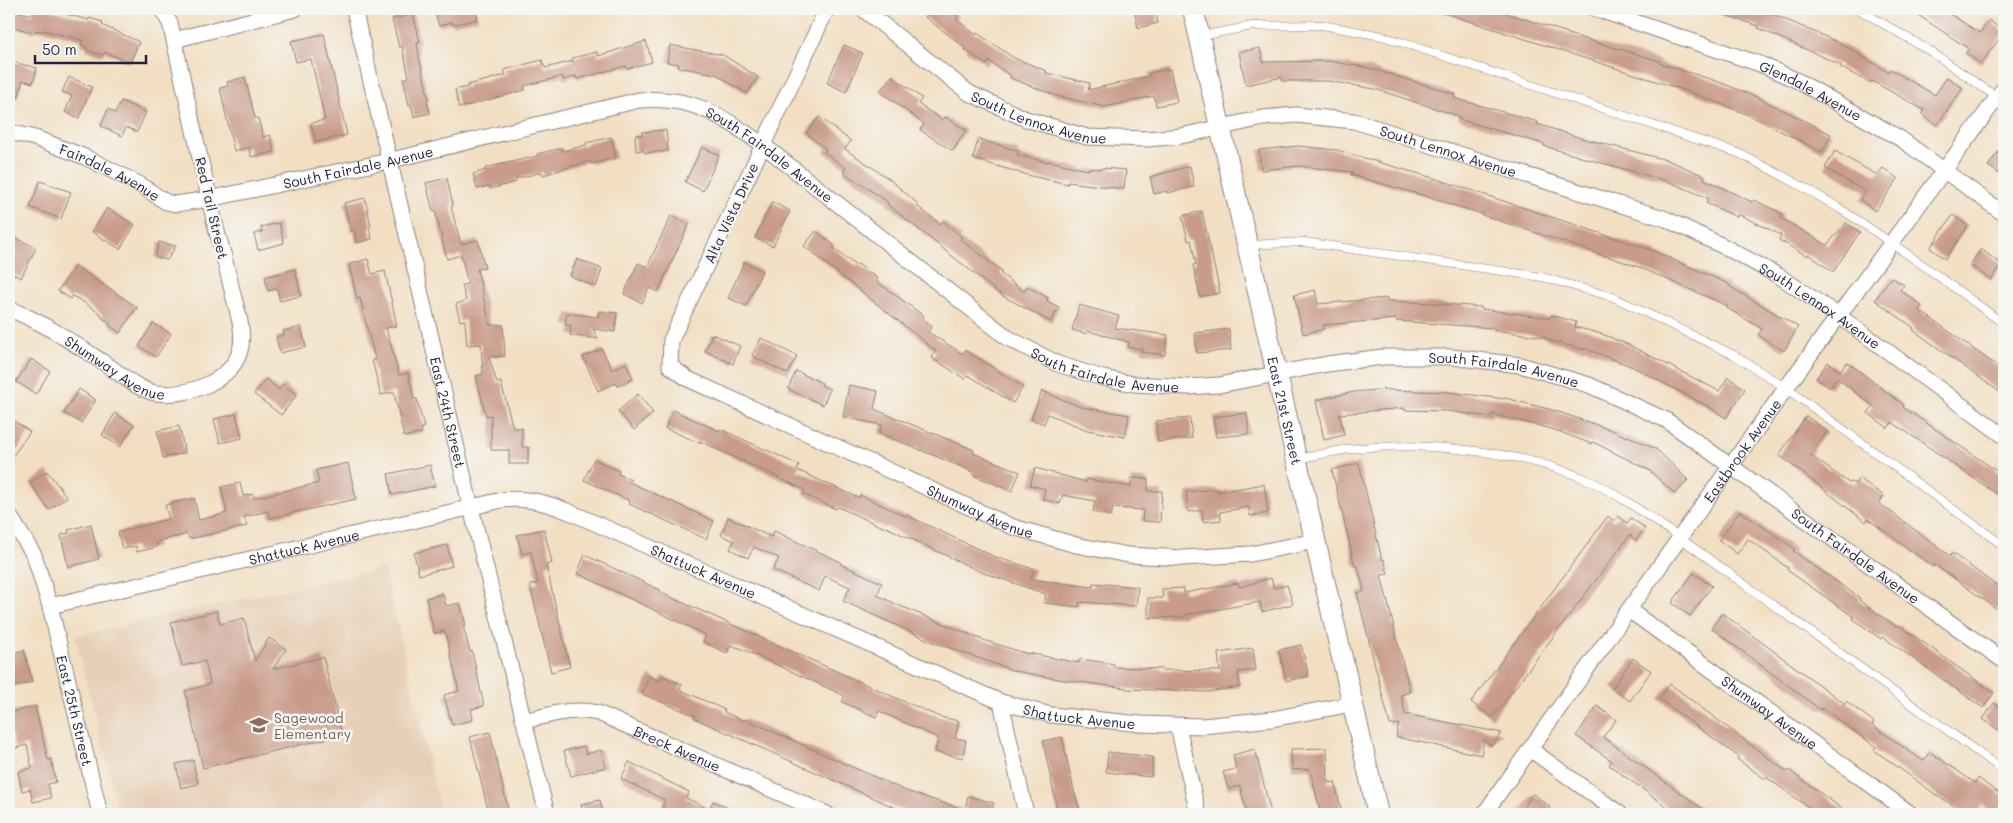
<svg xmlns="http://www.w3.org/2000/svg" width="2013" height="823" viewBox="0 0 2013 823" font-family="Mali,sans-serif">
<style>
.built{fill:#e7cfb6}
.building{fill:#c99b8a}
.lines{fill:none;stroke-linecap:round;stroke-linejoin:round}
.service-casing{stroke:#8a807e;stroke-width:9}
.minor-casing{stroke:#8a807e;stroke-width:17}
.tertiary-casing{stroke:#8a807e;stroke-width:22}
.service{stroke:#fff;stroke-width:8}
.minor{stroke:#fff;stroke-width:15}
.tertiary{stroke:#fff;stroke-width:20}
.labels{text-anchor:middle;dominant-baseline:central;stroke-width:5;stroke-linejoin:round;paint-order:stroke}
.street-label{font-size:14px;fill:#22223b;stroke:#f6f6f2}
.education-label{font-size:14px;fill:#785e54;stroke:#f6f6f2;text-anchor:start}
</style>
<rect width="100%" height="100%" fill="#f6f6f2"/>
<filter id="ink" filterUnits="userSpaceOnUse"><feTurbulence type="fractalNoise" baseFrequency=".02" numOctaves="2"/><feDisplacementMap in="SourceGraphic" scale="10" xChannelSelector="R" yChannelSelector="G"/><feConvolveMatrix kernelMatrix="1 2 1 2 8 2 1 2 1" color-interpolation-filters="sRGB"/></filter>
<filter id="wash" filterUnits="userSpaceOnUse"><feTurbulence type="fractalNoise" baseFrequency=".0096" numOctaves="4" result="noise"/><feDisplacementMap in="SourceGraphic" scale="20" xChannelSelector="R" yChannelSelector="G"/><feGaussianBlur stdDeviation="1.12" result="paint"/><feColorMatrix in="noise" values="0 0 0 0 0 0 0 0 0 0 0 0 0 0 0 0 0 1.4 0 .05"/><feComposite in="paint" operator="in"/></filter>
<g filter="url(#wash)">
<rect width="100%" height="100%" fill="#f2dfc2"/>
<path class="built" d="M384,568L441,814H119L75,636Z"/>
<g id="blocks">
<path class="building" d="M34,9H46L89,20V18L103,22L102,25L139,42L130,63L105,52L103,55L86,50L87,47L81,45L82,40L43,30L42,32L36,30L35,33L9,26V10L33,15Z
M434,9H475L478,19L452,25V22L439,26Z
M932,9H949L958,16L956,19L976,35L977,33L1014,58L1047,71L1046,73L1090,83L1088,90L1150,76L1149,73L1170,69L1177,102L1156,106L1154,96L1105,107L1057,96L1010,78L1011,76L989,61L987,65L965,50L967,49L925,17Z
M1134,9H1155L1158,23L1138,28Z
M1442,9H1494L1568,33V34L1660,61L1659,63L1716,81L1757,97L1831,134L1822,152L1749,115L1693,93L1441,12Z
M1712,9H1761L1840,43L1888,72L1890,69L1935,95L1947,77L1963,88L1937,125L1922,114L1924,110L1872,81L1870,83L1840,67L1841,65L1758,28L1759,26L1711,11Z
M1909,9H1942L1980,33L1989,20L2004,32L1981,64L1966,53L1969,49Z
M413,14L420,42L417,43L419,56L429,100L427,101L430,113L414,117L411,104L409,105L403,79L409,77L402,46L399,47L392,19Z
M324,34L347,135L316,142L311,123L325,120L311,59L296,62L291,41Z
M646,41L652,62L626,69V66L577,79L576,76L563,80V76L524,86L525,90L459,108L455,90L468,87V85L506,75L504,70L542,60L545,68L573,61L572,58L597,52L598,56Z
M670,45L723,55L758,77L747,94L716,74L678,67L679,64L667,62Z
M844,45L863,53L846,92L827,83Z
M1260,48L1263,62L1329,61L1369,68L1455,94L1454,98L1538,122L1537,124L1581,138L1667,160L1705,176L1704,179L1752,202L1754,200L1783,214L1781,218L1827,245L1846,223L1860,232L1833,272L1808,254L1807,256L1779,240L1781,235L1738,214L1737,217L1706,203L1708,198L1667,181L1584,158L1544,146V144L1458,119L1459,116L1375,89L1328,81H1282V77L1246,85L1239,52Z
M9,61L37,68L33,83L23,80L18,98L9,95Z
M892,76L922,98L918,104L943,120L945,117L966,130L953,151L920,130L924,124L880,91Z
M69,77L92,87L79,118L65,112L72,96L62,92Z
M245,77L255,118H258L263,137L270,135L274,152L251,157L249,147L234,151L220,88L228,86L227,82Z
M121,101L146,112L137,132L126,127L122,136L101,126L108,109L115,113Z
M819,117L851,141L845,149L888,178L918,204L917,206L940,224L943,221L962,237L960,239L1002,271L1000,273L1024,292L1027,286L1048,298L1047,301L1059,307L1051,322L1001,295L887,204L888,202L843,172L846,168L824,152L826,149L806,133Z
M666,130L668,151L644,153V150L636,151L635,135H642V132Z
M611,137L616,158L591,164L590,161L543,175L542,172L515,179L516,182L490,189V186L477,189L473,174L486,170L485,168L538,156L537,154L562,148L563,151L586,145V143Z
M978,139L1019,151L1017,155L1048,162L1049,161L1088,170V168L1102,169V168L1126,170L1124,189L1068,182V184L1031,176L973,159Z
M2004,144V177L1988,166Z
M1298,146L1337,150L1440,180L1651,250L1729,284V286L1798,327L1784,351L1758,335L1762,329L1727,308L1728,306L1639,267L1482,215V214L1443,202V201L1351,175L1352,172L1299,166L1261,170L1259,150Z
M702,147L719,155L703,191L685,182Z
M1835,151L1877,175L1883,168L1898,179L1875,211L1860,200L1866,192L1825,168Z
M1190,166L1194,187L1167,193V191L1154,194L1150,177Z
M447,178L453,206L451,207L461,244L478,240L485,268L477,269L490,325H503L505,356L489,357L497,383L501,382L513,428H522V447H528V464H509V450H491V415L486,416L476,376L483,374L481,344L467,345L465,320L460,321L456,304L466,301L462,285L468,284L461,255L447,259L435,210L433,211L426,183Z
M40,181L71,192L61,219L30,207Z
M365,198L371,226L369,227L372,239L356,243L354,230L351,231L344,203Z
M772,202L790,211L773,246L755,238Z
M107,208L135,225L120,249L92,232Z
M1202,211L1220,293L1200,297L1193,265L1196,264L1191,240L1188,241L1182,216Z
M1953,215L1968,226L1945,259L1930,248Z
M671,216L689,224L658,292L649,288L642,303L624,294L638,263L647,267Z
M279,223L284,243L258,250L254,234L262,232L261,227Z
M816,231L835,246L833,248L856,266L858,264L878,279L876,281L924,316L922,318L932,326L928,332L963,354L965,350L1023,387L1013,403L968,375L965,379L932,358L936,351L804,246Z
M9,234L36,248L21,278L9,272L16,258L9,254Z
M159,242L176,246L167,260L155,257Z
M1981,249L2002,265L1991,280L1970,265Z
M368,259L372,274L385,271L397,326L386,328L399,375L408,373L414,399H417L424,427L421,428L422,433L404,437L394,392L381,395L372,360L375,359L360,298L357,299L349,264Z
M577,259L602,269L596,287L570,276Z
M744,262L762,271L746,306L728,298Z
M75,266L137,307L120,333L109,325L110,323L101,317L102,315L82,301L72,296L71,299L58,291Z
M295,269L301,296L280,301L277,289L268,291L265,277Z
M1891,277L1904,285L1900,290L1922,306L1919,310L2004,371V395L1913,330L1914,328L1875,300Z
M1315,290L1318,304L1387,298V301L1432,303L1481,307V309L1550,318L1551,315L1576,322L1575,327L1602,334L1629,345L1719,391L1728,377L1745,389L1726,418L1707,406L1633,367L1584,348V350L1545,339V337L1494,330V328L1396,321V319L1323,325L1324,329L1303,334L1294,295Z
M1079,305L1119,316L1115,328L1168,335L1165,355L1141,352L1142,349L1128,347L1129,342L1088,331L1087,334L1072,330Z
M599,311L617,313L615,332L593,329L598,339L570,335L571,326L565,325L567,313L598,317Z
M153,323L171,334L156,357L139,346Z
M301,327L306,347L280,353L276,337L284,335L283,331Z
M1229,329L1231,350L1197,353L1195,333Z
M712,334L740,346L733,364L705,351Z
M761,338L797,356L788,374L752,356Z
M602,349L612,370L626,363L633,379L617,386L616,383L598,391L583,357Z
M31,359L50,371L36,394L16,382Z
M1828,362L1840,371L1847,362L1904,405L1903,407L2004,476V499L1892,422L1888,428L1868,413L1873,406L1837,378L1830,388L1816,378Z
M796,371L822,383L821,385L830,389L823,405L788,389Z
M266,379L279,390L283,384L297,395L281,415L254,394Z
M849,385L878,391L874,409L974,450L973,453L1020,472L1012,491L973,475L974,472L879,433L882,425L843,417Z
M79,389L96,400L81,423L64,413Z
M1388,389V390L1448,392L1505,399V398L1556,411L1614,431L1627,437L1628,436L1656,449L1688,480L1675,494L1649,470L1593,442L1592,444L1552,429L1492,414L1491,417L1447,411L1404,410V408L1339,414L1344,435L1324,440L1316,400L1354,392Z
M1042,391L1081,407L1129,415L1125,437L1087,430L1048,414L1044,424L1031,419Z
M638,394L653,413L634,430L618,411Z
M673,410L719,431L720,429L799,465L797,470L859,498L860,495L905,516L906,515L995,557L1034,569L1031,579L1093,587V583L1138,587L1136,606L1080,602L1079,607L1044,603L1046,594L981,572L886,527L885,528L838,507L836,509L803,494L805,490L699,441V443L665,428Z
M115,413L134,425L120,447L102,435Z
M1247,413L1249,434L1216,437L1213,417Z
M236,414L242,438L220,443L214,419Z
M1806,416L1827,431L1810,455L1849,483L1851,482L1855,484L1859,478L1884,496L1879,503L1950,556L1952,553L2004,591V614L1935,565L1933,567L1868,519L1866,522L1779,455Z
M9,417L30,432L9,461Z
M1190,418L1192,438L1158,442L1156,421Z
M179,426L185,453L163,458L157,431Z
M594,459L619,471L618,474L631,480L629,482L714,521L706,539L629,504L630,501L584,480Z
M348,463L356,499L270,518L268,511L244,517L247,526L189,539L187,534L156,542L157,547L137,552L136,546L122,549L118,532L169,519L165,505L194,498L199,520L227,513L221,487L240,483L243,496L253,494L254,498L319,483L316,470Z
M1359,463L1382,560L1384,559L1388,574L1381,575L1410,692L1401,695L1405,714L1502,733L1491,746L1484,740L1481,755L1396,737L1399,724L1390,725L1357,593L1364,591L1358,566L1355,567L1332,470Z
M430,465L435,486L392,495L388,474Z
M1035,468L1086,482V479L1131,487V478L1148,479V491H1162L1160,522L1142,521L1143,510L1113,508L1111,516L1093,512L1095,501L1063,495L1060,504L1043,499L1045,489L1030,485Z
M47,471L67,497L49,510L30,483Z
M1264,484L1268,513L1250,516L1249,507L1220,512L1221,520L1203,522L1202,510L1188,512L1186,492L1218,489V492Z
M1740,511L1795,549L1793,551L1860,598L1859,600L1897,627L1899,625L1994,693L1983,708L1883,637L1881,639L1853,619L1854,617L1787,570L1788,568L1748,539L1737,554L1719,540Z
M1608,516L1614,521L1618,516L1627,523L1631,518L1645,528L1636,540L1630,535L1492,718L1471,702Z
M728,517L771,537L774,531L841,562L840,564L882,583L877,595L898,605L983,640L1028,654V653L1079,663L1080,659L1114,664V667L1162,669V670L1220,671L1218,653L1253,648L1256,670L1238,672L1240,687L1208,692L1126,689V688L1064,680L1015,671L933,642L843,601L850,587L825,576L819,591L773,570L779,558L754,547L748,558L730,549L734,541L721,535Z
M91,524L99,559L68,567L61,535L69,533L68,530Z
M544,529L552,563L546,565L570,667L551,672L530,585L538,583L531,552L522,554L517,535Z
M447,545L452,566L419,575L414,553Z
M585,555L660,590L659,592L903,701L940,717L959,721L955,738L966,740L963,758L935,752L938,738L879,711L876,717L842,702L845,696L740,648L730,645L727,653L703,642L706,635L577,573Z
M1693,573L1712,586L1690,616L1672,603Z
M1271,578L1274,588L1287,585L1293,604L1262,612L1260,602L1185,615V617L1148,618V598H1163L1162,589L1184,588V593L1238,583L1239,587Z
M443,594L446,606L460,603L466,626H463L470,652L472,651L484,706L471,709L473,720L452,725L444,695L459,691L445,631L434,633L426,598Z
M217,611L220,624L244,618L255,661L269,638L286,649L273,669L323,657L342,735L203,768L185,691L210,684L205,661L182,666L171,622Z
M1722,613L1845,704L1846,701L1874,722L1872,725L1923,761L1930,752L1975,783L1978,778L2004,797V802L1996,814L1982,805L1975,814H1965L1947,801L1946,802L1874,750L1876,747L1822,708L1821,710L1711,628Z
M1301,645L1309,676L1286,681L1279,650Z
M24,650L32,682L9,688V654Z
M1633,658L1651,671L1630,701L1612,688Z
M649,676L660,681L662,676L682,684L679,689L725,710L724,712L744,721L745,719L906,791L965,810L968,796L994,803L991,814H914L896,808L694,718L696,716L642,694Z
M1670,684L1787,772L1789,770L1849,814H1818L1766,777L1765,779L1737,759L1739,757L1659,699Z
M1994,703L2004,711V734L1983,719Z
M35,706L48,760L51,759L56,782L48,784L51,798L33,802L30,789L22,791L18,772L32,768L27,745L15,748L9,725V713Z
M1597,706L1616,720L1603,737L1710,814H1677L1609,765L1612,761L1576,736Z
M490,732L499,770L509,814H489L470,737Z
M1062,737L1074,791L1081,814H1058L1043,741Z
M584,746L586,754L601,750L606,767L571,776L564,751Z
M1327,748L1328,783L1335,782L1342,814H1321L1310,769L1292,770L1291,749Z
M1255,749L1263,781L1271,814H1247L1240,786L1228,789L1223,772L1236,769L1233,755Z
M1108,752L1153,757L1151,777L1106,772Z
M193,760L198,784L181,788L176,764Z
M629,762L689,792L686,798L709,809L713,801L741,814H676L662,807L665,800L621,779Z
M1533,794L1550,807L1545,814H1518Z
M600,800L603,814H583L581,804Z"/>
</g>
</g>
<g filter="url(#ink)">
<use href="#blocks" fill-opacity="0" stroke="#8a807e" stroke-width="1"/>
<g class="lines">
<g class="service-casing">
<path id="service" d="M1858,9L1930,51L2004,102
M1201,36L1252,26L1322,25L1382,36L1738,153C1774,171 1811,190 1845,212C1900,247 1952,286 2004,324
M1249,245L1304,242L1542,277L1613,297L1734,355L1786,388L2004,546
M1298,459C1318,455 1338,450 1358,448C1430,442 1523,451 1590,481C1622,496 1651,518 1680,538L2004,771"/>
</g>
<g class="minor-casing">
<g id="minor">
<path id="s1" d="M354,9L471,508L547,814"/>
<path id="s2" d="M827,9L671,340L670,366L688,379L1013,527L1076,545L1128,555L1183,558L1251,554L1315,541"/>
<path id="s3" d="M863,9L969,93L1026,119L1087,137L1147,139L1181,136L1263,118L1296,115L1354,121L1666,219L1725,247L1779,276L1839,316L2004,436"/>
<path id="s4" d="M1596,9L1760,64L1798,81L1901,139L2004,214"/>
<path d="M174,40L295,9"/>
<path id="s5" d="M9,132L35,138L85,157L139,184L166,202L176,204L209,199L388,161L639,100C694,96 720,115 763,145L1008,338L1058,364L1103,378L1134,384L1188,387L1219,385L1327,364L1383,357H1452L1520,365L1589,385L1666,420L2004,661"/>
<path id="s6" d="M9,309C41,321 72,342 101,361C118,371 137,390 156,393C188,397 235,381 241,346C244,329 237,311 233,294C228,273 223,252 217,232C202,168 188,104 174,40L170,23L161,9"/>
<path id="s7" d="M9,515L34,555L50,606L100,814"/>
<path id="s8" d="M50,606L502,500C528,497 548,503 572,513L1001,702L1051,715L1141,724L1202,726L1272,719L1352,704"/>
<path id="s9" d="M1629,610L1911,814"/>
<path d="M1001,702L1026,814"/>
<path id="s10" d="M524,721C549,715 573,707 598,713L827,814"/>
<path d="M1178,726L1198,814"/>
<path d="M1530,749L1620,814"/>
<path id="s11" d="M1484,814L1786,388L2004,88"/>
</g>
</g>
<g class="tertiary-casing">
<g id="tertiary">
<path id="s12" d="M1193,9L1378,814"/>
</g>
</g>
<use href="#service" class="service"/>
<use href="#minor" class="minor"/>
<use href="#tertiary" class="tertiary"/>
</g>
</g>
<defs>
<g id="school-bare" transform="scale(1.5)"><path d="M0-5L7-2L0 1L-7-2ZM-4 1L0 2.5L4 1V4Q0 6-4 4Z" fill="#8d6e63" stroke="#f6f6f2" stroke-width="2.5" paint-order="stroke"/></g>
</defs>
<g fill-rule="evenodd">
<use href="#school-bare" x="259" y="725"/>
</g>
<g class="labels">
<g class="street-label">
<text stroke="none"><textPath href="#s4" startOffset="230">Glendale Avenue</textPath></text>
<text stroke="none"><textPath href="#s3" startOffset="210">South Lennox Avenue</textPath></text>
<text stroke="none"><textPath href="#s3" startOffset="630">South Lennox Avenue</textPath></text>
<text stroke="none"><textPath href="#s5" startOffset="804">South Fairdale Avenue</textPath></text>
<text stroke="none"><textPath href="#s5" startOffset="369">South Fairdale Avenue</textPath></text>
<text stroke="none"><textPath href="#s5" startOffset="109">Fairdale Avenue</textPath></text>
<text transform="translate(212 208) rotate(77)">Red Tail Street</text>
<text transform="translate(731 213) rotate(-65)">Alta Vista Drive</text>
<text stroke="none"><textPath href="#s3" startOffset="1035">South Lennox Avenue</textPath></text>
<text stroke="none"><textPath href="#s6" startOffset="122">Shumway Avenue</textPath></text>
<text stroke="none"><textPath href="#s5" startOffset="1209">South Fairdale Avenue</textPath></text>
<text stroke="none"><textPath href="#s5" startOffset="1614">South Fairdale Avenue</textPath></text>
<text stroke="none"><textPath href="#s12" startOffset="412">East 21st Street</textPath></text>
<text stroke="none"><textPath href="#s1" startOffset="414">East 24th Street</textPath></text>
<text stroke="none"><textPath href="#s11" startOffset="446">Eastbrook Avenue</textPath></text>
<text stroke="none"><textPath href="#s2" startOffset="735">Shumway Avenue</textPath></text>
<text stroke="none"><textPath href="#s8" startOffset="261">Shattuck Avenue</textPath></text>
<text stroke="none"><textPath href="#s5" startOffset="2019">South Fairdale Avenue</textPath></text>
<text stroke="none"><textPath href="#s8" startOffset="680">Shattuck Avenue</textPath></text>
<text stroke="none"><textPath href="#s7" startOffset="208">East 25th Street</textPath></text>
<text stroke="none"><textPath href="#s9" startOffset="174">Shumway Avenue</textPath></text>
<text stroke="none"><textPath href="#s8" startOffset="1085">Shattuck Avenue</textPath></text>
<text stroke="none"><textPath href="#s10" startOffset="162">Breck Avenue</textPath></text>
</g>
<g class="education-label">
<text x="274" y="717">Sagewood<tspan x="274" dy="16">Elementary</tspan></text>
</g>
</g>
<rect width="2013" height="823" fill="none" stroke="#f6f6f2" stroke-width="30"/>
<path d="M35 55v8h111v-8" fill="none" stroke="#22223b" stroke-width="2.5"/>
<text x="42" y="55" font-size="15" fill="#22223b" stroke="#f6f6f2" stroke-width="4" paint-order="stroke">50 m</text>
</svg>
